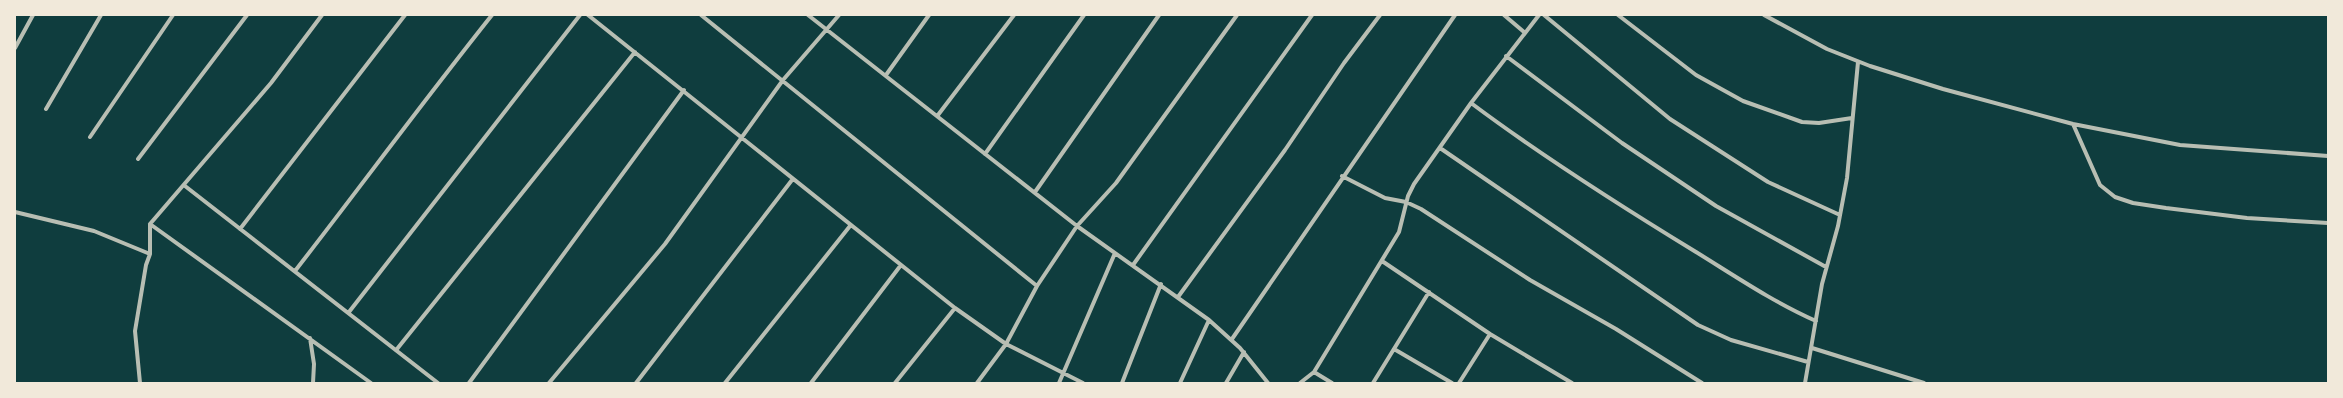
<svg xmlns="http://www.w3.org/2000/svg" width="2343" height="398" viewBox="0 0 2343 398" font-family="'Varela Round',sans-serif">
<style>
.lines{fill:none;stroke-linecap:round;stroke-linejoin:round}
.minor{stroke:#b8beb3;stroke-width:4}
</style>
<rect width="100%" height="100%" fill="#0f3d3e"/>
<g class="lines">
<path class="minor" d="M588,15L955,308L1006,344L1083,383
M701,15L1037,286
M808,15L1077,226L1209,320L1240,348L1268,383
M1504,15L1524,32
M1544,15L1670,119L1768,182L1840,215
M1618,15L1696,75L1743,101L1802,122L1819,123L1852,118
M1764,15L1827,49L1870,66L1943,89L2073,124L2180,145L2328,156
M15,48L33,15
M1506,56L1622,143L1716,206L1826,267
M886,75L929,15
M1471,103C1543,157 1619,205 1696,252C1735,276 1773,302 1816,321
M46,109L101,15
M938,115L1014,15
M2073,124L2100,185L2115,197L2133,203L2166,208L2247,218L2328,223
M90,137L173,15
M1440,148L1698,325L1731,340L1808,362
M985,154L1084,15
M138,159L247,15
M1342,176L1385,198L1406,202L1421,209L1530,280L1616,329L1702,383
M185,186L438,383
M1035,192L1159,15
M15,212L94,231L150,254
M150,224L371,383
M240,229L405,15
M1382,261L1490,334L1572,383
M1133,265L1312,15
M295,271C361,186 425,99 492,15
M1178,297L1285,150L1344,63L1380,15
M349,312L580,15
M310,338L314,364L313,383
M1232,339L1455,15
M1812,348L1924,383
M397,349L635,52
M1394,349L1452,383
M1314,372L1332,383
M140,383L135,331L146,265L150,254V224L271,83L322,15
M469,383L684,90
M549,383L665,244L783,80L839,15
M636,383L792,180
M725,383L850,226
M811,383L901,265
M895,383L955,308
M977,383L1006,344L1037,286L1077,226L1116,183L1237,15
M1059,383L1115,253
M1122,383L1161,284
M1180,383L1209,320
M1226,383L1244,352
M1300,383L1314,372L1399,232L1408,196L1414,184L1471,103L1539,15
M1373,383L1429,292
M1459,383L1490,334
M1805,383L1822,284L1838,226L1847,178L1858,62"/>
</g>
<rect width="2343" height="398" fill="none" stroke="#f1e9da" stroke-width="32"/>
</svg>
